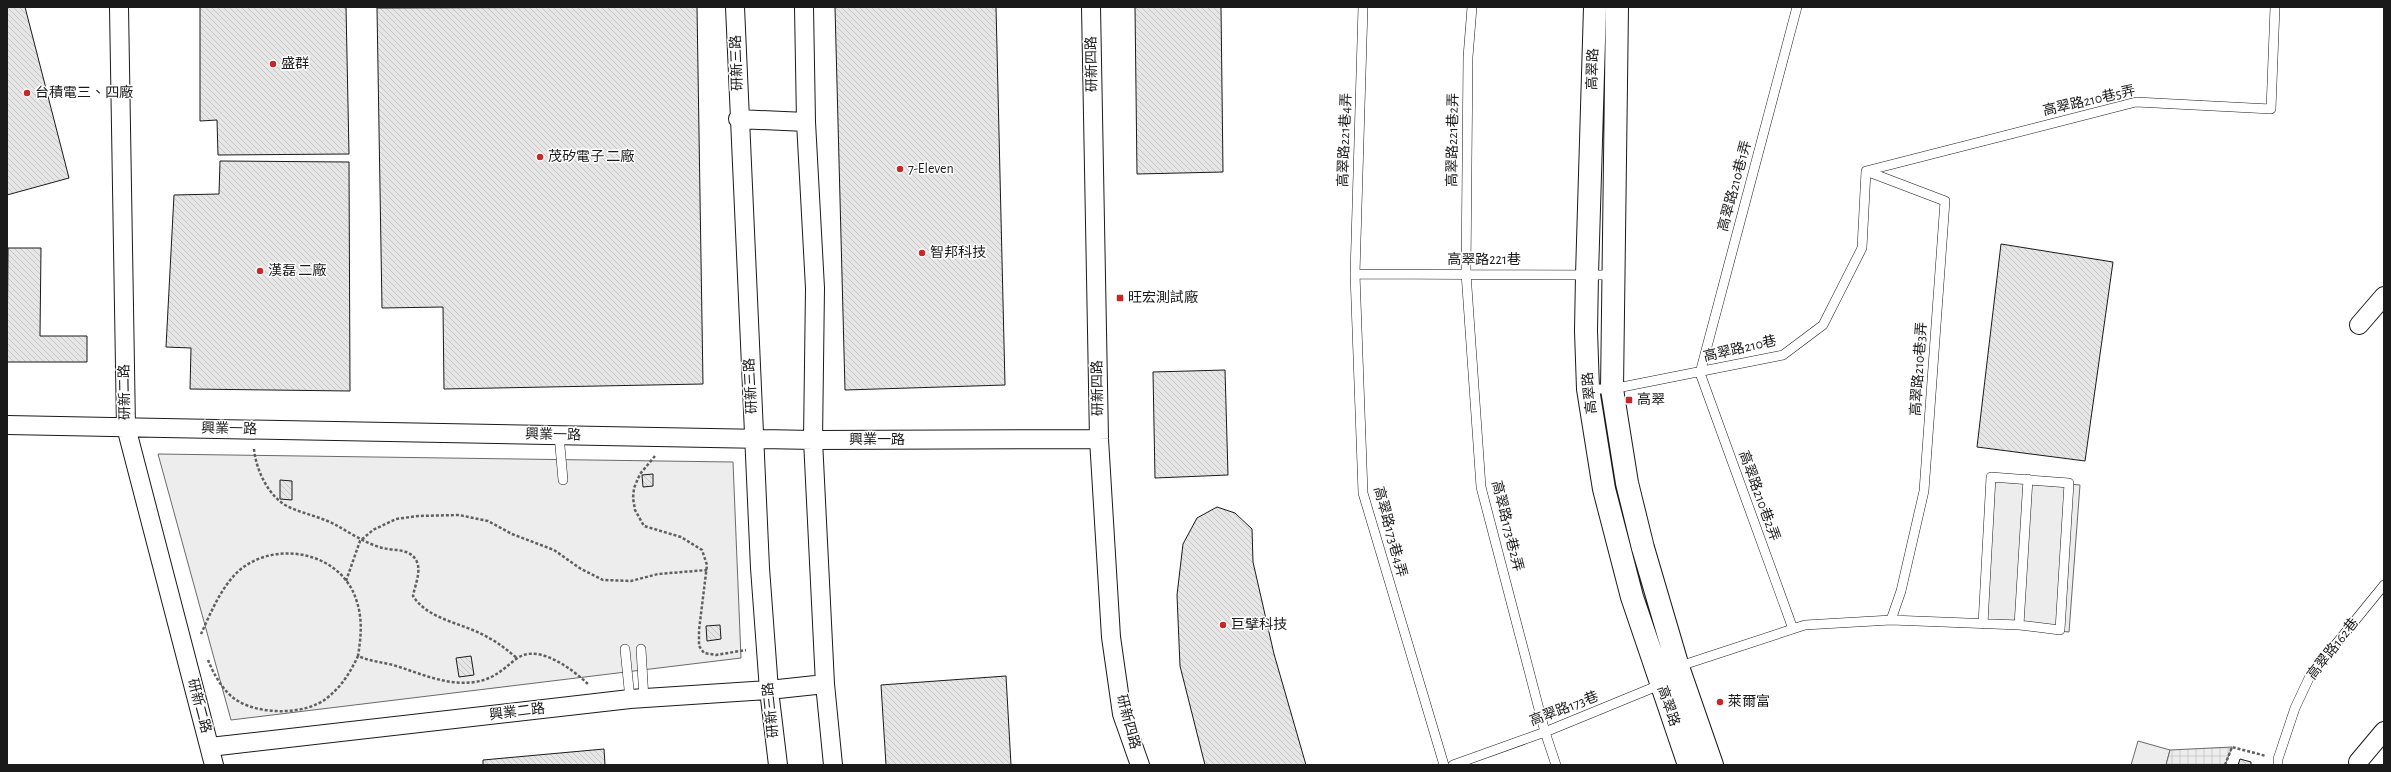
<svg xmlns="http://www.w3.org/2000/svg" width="2391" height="772" viewBox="0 0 2391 772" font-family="'Alegreya Sans','Noto Sans TC',sans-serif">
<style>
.built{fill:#ededed;stroke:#6a6a6a}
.plaza{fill:url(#plaza-grid);stroke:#6a6a6a}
.building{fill:url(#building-back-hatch);stroke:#1a1a1a}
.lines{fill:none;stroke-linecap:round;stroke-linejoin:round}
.service-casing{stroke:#1a1a1a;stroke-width:10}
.minor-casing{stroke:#1a1a1a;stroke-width:20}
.tertiary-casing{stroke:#1a1a1a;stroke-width:24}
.path{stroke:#5f5f5f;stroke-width:2.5;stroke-dasharray:3 2;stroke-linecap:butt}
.service{stroke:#fff;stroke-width:9}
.minor{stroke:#fff;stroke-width:18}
.tertiary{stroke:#fff;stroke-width:22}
.poi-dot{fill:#c62828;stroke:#fff;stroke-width:1.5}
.labels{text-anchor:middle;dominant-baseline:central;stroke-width:3;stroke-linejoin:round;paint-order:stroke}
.street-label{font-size:14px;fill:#1a1a1a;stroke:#fff}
.poi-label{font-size:14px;fill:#1a1a1a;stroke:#fff;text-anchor:start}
</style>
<defs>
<pattern id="plaza-grid" width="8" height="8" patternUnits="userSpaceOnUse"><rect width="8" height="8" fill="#ededed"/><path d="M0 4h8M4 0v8" fill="none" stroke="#cbcbcb"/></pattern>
<pattern id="building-back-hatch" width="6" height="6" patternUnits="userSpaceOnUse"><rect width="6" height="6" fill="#e6e6e6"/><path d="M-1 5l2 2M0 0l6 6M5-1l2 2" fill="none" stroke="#c5c5c5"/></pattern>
</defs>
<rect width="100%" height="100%" fill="#fff"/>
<path class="built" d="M158,454L733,462L741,658L231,720Z
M1991,477L2080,485L2069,632L1983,624Z
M2138,741L2170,750L2166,765H2131Z"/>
<path class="plaza" d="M2232,747L2225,765H2166L2170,750Z"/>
<path class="building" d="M7,7H25L69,178L7,195Z
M200,7H346L349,154L218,155L217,120L200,121Z
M697,7L703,384L444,389L443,307L382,308L377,8Z
M835,7H996L1005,385L845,390Z
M1135,7H1221L1223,172L1137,174Z
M220,161L349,162L350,391L190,389L191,348L166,347L174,195L219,194Z
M2001,244L2113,262L2085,461L1977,447Z
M8,248H41L40,336H87V362H7Z
M1225,370L1228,475L1155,478L1153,372Z
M653,474V486L643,487L642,475Z
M280,480L292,481V500L280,499Z
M1217,507L1235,513L1252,529L1253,562L1274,654L1306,765H1205L1180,666L1177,595L1183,544L1197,518Z
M720,625L721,639L707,641L706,626Z
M471,656L474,675L459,677L456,658Z
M1006,676L1011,765H886L881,685Z
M604,749L605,765H483V760Z
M2240,759L2251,762V765H2238Z"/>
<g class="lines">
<g class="service-casing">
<path id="service" d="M1363,7L1355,274L1363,493L1444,765
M1472,7L1468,57L1466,273L1481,487L1545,732L1556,765
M1866,171L2136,102L2271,109L2275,7
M1866,171L1945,201L1924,491L1901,591L1891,620
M1355,274L1613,275
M1588,389H1612L1783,355L1823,325L1862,248L1866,171
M559,435L563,480
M2019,625L2028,479
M1793,629L1700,373L1797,7
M625,649L630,699
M641,649L644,699
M1677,667L1805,625L1891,620L2019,625L2060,630L2069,483L1991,477L1983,624
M1453,765L1545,732L1662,684
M2278,765V759L2295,708L2310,676L2384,585"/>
</g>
<g class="minor-casing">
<path id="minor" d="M119,7L126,427L214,765
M735,7L760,568L769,690L778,765
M804,7L806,122L815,288L813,440L825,684L833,765
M1091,7L1099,439L1111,637L1122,714L1140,765
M738,119L806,122
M2359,325L2384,296
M7,425L813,440L1099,439
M210,747L630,699L769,690L825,684
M2358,762L2384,731"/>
</g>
<g class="tertiary-casing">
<path id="tertiary" d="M1595,7L1587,275L1586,331L1588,389L1604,489L1632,597L1689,765
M1617,7L1612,389L1627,483L1643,548L1678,667L1712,765"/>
</g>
<path class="path" d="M254,449C256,470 269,499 291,508C305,514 320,517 334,524C349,532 366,544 383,548C394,551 409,548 416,560C422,570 415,585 413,596C429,621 465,623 489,638C499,643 508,651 517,658
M655,456L640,474L634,488L633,498L635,510L644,526L681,537L702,550L707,565L699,630V646L704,653L716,655L746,650
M346,581L360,541L373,530L396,519L418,516L459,515L488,521L512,534L554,550L581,569L603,580L631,581L658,574L707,570
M201,634C211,612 224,580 245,566C282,541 341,554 356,599C363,619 361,637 358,656
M208,660C214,675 224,693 238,701C261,715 306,715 327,698C341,687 350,673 358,656C369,661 381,662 393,665C420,673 445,686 475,682C494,679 502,670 516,659C538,642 573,670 588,684
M2225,765L2232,747L2266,756"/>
<use href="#service" class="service"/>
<use href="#minor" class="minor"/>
<use href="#tertiary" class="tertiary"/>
</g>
<g class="poi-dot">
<circle cx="273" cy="64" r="4"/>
<circle cx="27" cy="93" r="4"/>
<circle cx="540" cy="157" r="4"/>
<circle cx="900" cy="169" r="4"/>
<circle cx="922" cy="253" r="4"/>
<circle cx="260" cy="271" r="4"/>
<rect x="1116" y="294" width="8" height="8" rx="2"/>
<rect x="1625" y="396" width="8" height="8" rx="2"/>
<circle cx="1223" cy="625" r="4"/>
<circle cx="1720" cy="702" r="4"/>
</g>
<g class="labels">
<g class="street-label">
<text transform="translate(737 63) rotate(-92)">研新三路</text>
<text transform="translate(1092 64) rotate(-91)">研新四路</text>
<text transform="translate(1593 69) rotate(-88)">高翠路</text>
<text transform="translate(2089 101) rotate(-13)">高翠路210巷5弄</text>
<text transform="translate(1345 140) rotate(-88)">高翠路221巷4弄</text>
<text transform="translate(1453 140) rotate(-89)">高翠路221巷2弄</text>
<text transform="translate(1735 186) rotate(-75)">高翠路210巷1弄</text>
<text x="1484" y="260">高翠路221巷</text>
<text transform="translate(1740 349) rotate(-13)">高翠路210巷</text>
<text transform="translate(1919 369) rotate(-86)">高翠路210巷3弄</text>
<text transform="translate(751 386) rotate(-93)">研新三路</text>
<text transform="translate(1098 388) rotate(-91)">研新四路</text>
<text transform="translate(125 392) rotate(-91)">研新二路</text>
<text transform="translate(1590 393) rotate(-96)">高翠路</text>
<text transform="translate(229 429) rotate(1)">興業一路</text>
<text transform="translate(553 435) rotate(1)">興業一路</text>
<text x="877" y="440">興業一路</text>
<text transform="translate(1759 496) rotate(70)">高翠路210巷2弄</text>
<text transform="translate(1507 526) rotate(76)">高翠路173巷2弄</text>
<text transform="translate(1390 532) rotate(75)">高翠路173巷4弄</text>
<text transform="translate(2333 649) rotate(-52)">高翠路162巷</text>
<text transform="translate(199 706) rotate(75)">研新二路</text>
<text transform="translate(1668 706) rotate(71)">高翠路</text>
<text transform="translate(1564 709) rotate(-21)">高翠路173巷</text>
<text transform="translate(771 710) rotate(-96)">研新三路</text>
<text transform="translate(517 712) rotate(-7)">興業二路</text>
<text transform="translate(1128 722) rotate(75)">研新四路</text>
</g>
<g class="poi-label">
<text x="281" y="64">盛群</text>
<text x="35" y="93">台積電三、四廠</text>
<text x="548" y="157">茂矽電子 二廠</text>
<text x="908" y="169">7-Eleven</text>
<text x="930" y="253">智邦科技</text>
<text x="268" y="271">漢磊 二廠</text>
<text x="1128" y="298">旺宏測試廠</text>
<text x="1637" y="400">高翠</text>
<text x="1231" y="625">巨擘科技</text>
<text x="1728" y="702">萊爾富</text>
</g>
</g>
<rect width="2391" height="772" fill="none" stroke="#1a1a1a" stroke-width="16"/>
</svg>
